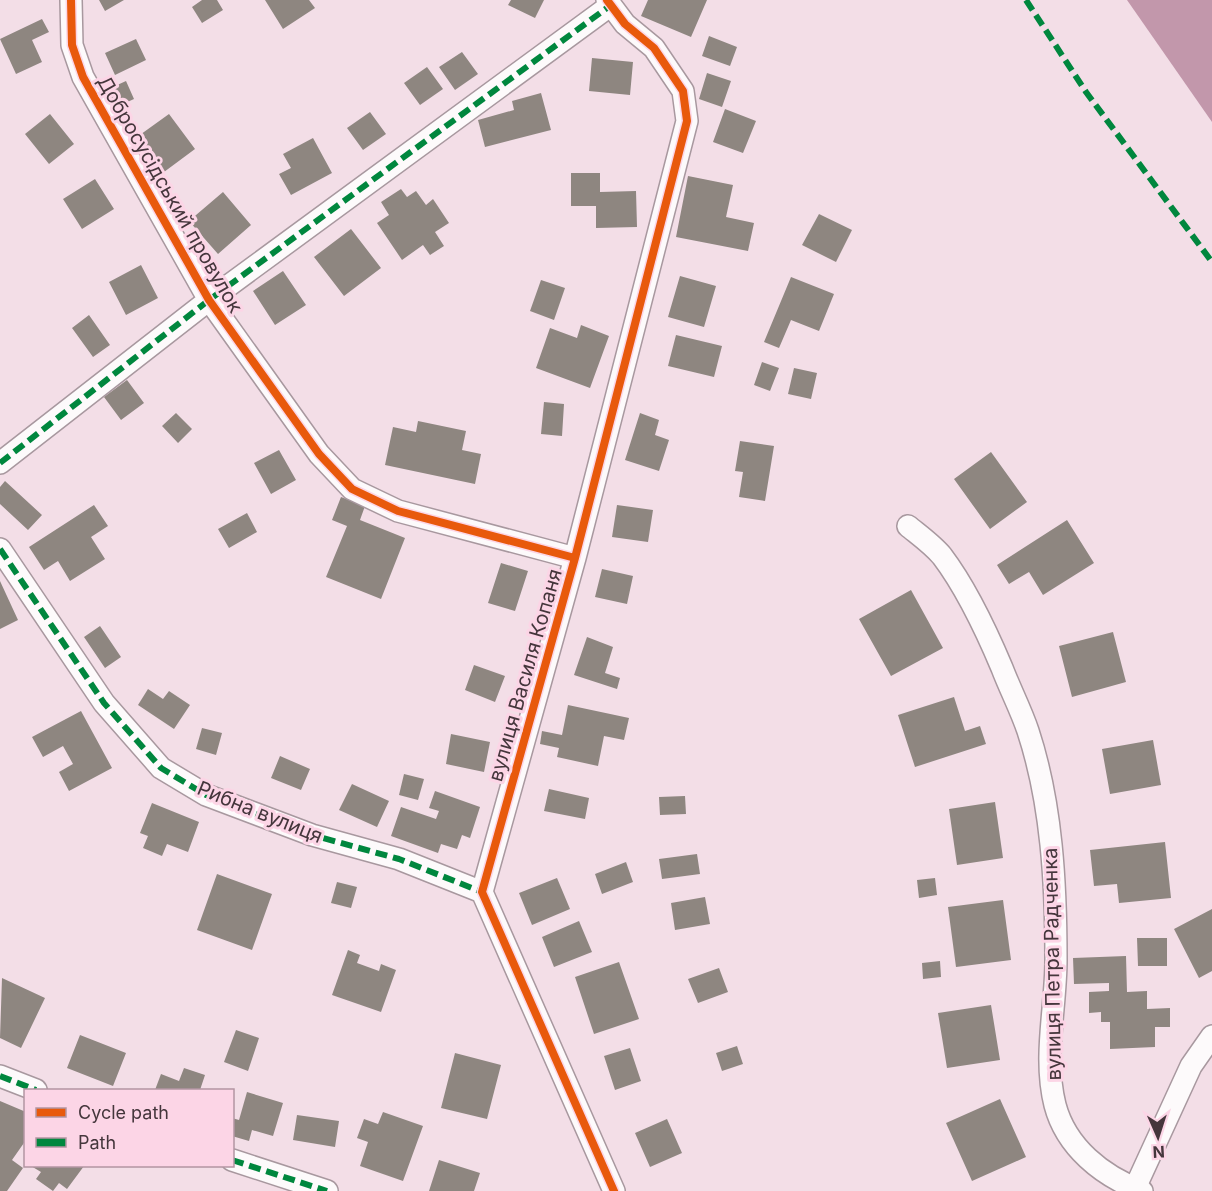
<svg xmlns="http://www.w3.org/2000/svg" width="1212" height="1191" viewBox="0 0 1212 1191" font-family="Inter,sans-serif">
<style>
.water{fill:#c297ab}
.building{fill:#8e8680}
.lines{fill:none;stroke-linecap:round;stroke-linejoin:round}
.minor-casing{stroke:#a8989f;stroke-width:24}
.minor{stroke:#fdfafb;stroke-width:21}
.quiet{stroke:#00873e;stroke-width:6;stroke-dasharray:12 6;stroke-linecap:butt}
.cycleway-casing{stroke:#fcd5e6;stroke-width:11}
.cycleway{stroke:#e8590c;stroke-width:8}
.labels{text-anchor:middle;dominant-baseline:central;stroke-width:6;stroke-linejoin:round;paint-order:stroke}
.street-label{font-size:20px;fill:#45363c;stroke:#fcd5e6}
</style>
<rect width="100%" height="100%" fill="#f3dee7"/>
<path class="water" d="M1127,0H1212V122Z"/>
<path class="building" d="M99,0H124L105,11Z
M202,0H217L223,10L202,23L192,7Z
M265,0H309L315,8L283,29Z
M511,0H544L535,18L508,5Z
M648,0H707L691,37L641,16Z
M42,19L49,32L32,40L42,62L16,74L0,39Z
M709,36L737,47L730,66L702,56Z
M136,39L146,60L115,75L105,53Z
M462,52L478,74L455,90L439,67Z
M592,58L633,62L630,95L589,91Z
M427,67L443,89L420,105L404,83Z
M707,73L731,81L722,107L699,99Z
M126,81L134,99L112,109L104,91Z
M541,93L551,130L485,147L478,120L514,110L512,101Z
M725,109L756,121L743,153L713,142Z
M370,112L386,134L363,150L347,128Z
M50,114L74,144L49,164L25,134Z
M169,114L195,149L164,172L137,137Z
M313,138L332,173L291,195L279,174L291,168L283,154Z
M571,173H600V192L636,191L637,227L596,228V206H571Z
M688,176L733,185L726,217L754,223L748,251L676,237Z
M95,179L114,209L82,229L63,199Z
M401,189L407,197L416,191L426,205L433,199L449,223L435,232L444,246L430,255L423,245L402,260L377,223L389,215L381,202Z
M223,192L251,225L218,254L189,221Z
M819,214L852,230L836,262L802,245Z
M351,229L381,268L344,296L314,257Z
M141,265L158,298L126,315L109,282Z
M283,271L306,305L275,325L253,291Z
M680,276L716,286L704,327L668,317Z
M791,277L834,294L819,331L791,320L779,348L764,342Z
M541,280L565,288L554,320L530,311Z
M89,315L110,345L93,357L72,328Z
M581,325L609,336L590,388L536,368L550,328L577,338Z
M676,335L722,346L714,377L668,366Z
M762,362L779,368L770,391L754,385Z
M794,368L817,373L811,399L788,394Z
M127,380L144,403L121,420L104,397Z
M544,402L564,404L562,436L541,434Z
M176,413L192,429L178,443L162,426Z
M640,413L659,420L655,435L669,440L659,471L625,460Z
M418,421L466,431L462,450L481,454L475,484L385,465L393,427L416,432Z
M740,441L774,446L765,501L739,497L743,472L735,471Z
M279,450L296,480L271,494L254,463Z
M991,452L1027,502L990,529L954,479Z
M5,481L42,515L28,530L0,504V487Z
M341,497L365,506L360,520L405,538L381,599L326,577L347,526L332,520Z
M94,505L108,526L91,537L105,559L70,581L58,561L44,570L29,547Z
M617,505L653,510L648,542L612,537Z
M247,513L257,532L229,548L218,529Z
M1067,520L1094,563L1043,595L1029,572L1009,584L997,565Z
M501,563L528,571L515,611L488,603Z
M602,569L633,576L627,604L595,597Z
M0,581L18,620L0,629Z
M911,590L943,648L891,676L859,619Z
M100,626L121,657L105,668L84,637Z
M1113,632L1126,682L1072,697L1059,646Z
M587,637L613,647L605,673L620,678L617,689L574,675Z
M474,665L505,676L495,702L465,690Z
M148,689L163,699L169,691L190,705L174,729L138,705Z
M954,697L965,731L980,726L986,744L915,767L898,715Z
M568,705L629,718L624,740L604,736L598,766L557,757L559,748L540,744L542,731L562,735Z
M81,711L112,768L69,791L59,772L73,764L63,746L43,757L32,737Z
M202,728L222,733L216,755L196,749Z
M451,734L490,742L484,772L446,764Z
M1153,740L1161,785L1110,794L1102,749Z
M280,756L310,769L301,790L271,778Z
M404,774L424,779L418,800L399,795Z
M352,784L389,801L377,827L339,810Z
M549,789L589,798L585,819L544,811Z
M435,791L480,807L470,838L462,835L457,849L441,844L438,853L391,836L401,807L436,819L439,811L429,808Z
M685,796L686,814L660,815L659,797Z
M995,802L1003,858L957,865L949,809Z
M152,803L199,822L188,852L167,844L162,856L143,848L148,836L140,833Z
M1165,842L1171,898L1119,903L1117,884L1094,886L1090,850Z
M697,854L700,874L662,879L659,859Z
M626,862L633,882L602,894L595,874Z
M217,874L272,894L252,950L197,930Z
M557,878L570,909L532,925L519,893Z
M935,878L937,895L919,898L917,880Z
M337,882L357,887L351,908L331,903Z
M705,897L710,924L675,930L671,903Z
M1003,900L1011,960L956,967L948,907Z
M1212,909V971L1199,978L1174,929Z
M579,921L592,952L554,967L542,937Z
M1137,938H1167V966H1138Z
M348,950L360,955L357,963L379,971L381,964L396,970L381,1012L332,995Z
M1126,956L1127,992L1147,991V1009L1170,1008V1027H1155V1047L1110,1049V1022H1101V1012L1089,1013V992L1109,991V983L1074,984L1073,958Z
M940,961L941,977L923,979L922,963Z
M619,962L639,1019L594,1034L575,977Z
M719,968L728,992L698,1003L688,979Z
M2,978L45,998L21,1048L0,1038Z
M991,1005L1000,1060L947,1068L938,1013Z
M236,1030L259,1038L248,1071L224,1062Z
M80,1035L126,1053L113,1086L67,1068Z
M737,1046L743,1064L722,1071L716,1053Z
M630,1048L641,1081L615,1090L604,1056Z
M455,1053L501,1065L487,1119L441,1108Z
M184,1068L205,1075L200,1090H155L161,1074L179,1081Z
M247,1092L283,1103L273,1136L252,1130L249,1141L232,1136V1118L239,1120Z
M1000,1099L1026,1157L972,1181L946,1123Z
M0,1101L26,1112V1140L12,1160L23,1168L7,1191H0Z
M383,1112L423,1126L403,1181L360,1166L368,1142L357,1138L364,1119L378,1124Z
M297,1115L339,1121L335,1147L293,1140Z
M667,1119L682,1153L650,1167L635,1133Z
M439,1160L480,1173L474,1191H429Z
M31,1166H84L67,1189L59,1183L53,1191L36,1179L41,1172Z"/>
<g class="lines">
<g class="minor-casing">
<path id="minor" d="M71,0L72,45L83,77L209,300L319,454L352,489L398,511L575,558
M607,0L625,24L654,48L683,91L687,121L575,558L482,892L614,1191
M0,463L209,300L611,5
M908,526C919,535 933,545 942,556C967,589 986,630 1002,668C1010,689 1021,710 1028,731C1052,804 1056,884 1056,960C1056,1008 1043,1057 1055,1105C1066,1147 1102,1176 1142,1191
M0,549L104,703L161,768L206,795L312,835L399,859L482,892
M0,1076L36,1090
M232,1160L327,1191
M1135,1188L1191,1066L1212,1036"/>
</g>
<use href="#minor" class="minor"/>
<path class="quiet" d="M1026,0L1086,92L1212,262
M0,463L209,300L611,5
M0,549L104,703L161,768L206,795L312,835L399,859L482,892
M0,1076L36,1090
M232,1160L327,1191"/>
<g class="cycleway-casing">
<path id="cycleway" d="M71,0L72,45L83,77L209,300L319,454L352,489L398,511L575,558
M607,0L625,24L654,48L683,91L687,121L575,558L482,892L614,1191"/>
</g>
<use href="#cycleway" class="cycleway"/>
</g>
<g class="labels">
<g class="street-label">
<text transform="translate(170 194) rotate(60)">Добросусідський провулок</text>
<text transform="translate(525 675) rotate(-74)">вулиця Василя Копаня</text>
<text transform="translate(260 812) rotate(22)">Рибна вулиця</text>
<text transform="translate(1052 964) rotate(-91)">вулиця Петра Радченка</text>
</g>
</g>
<rect x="24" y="1089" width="210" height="78" fill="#fcd5e6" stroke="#b395a2" stroke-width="1.5"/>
<rect x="36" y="1108" width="30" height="9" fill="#e8590c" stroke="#b395a2" stroke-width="1.5"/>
<text x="78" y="1119" font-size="18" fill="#45363c">Cycle path</text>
<rect x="36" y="1138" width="30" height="9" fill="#00873e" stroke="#b395a2" stroke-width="1.5"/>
<text x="78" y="1149" font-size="18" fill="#45363c">Path</text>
<g transform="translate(1158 1137) rotate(177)" stroke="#fcd5e6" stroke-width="4.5" paint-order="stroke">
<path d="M0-4.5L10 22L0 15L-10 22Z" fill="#45363c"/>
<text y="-9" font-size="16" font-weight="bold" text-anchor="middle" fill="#45363c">N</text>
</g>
</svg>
